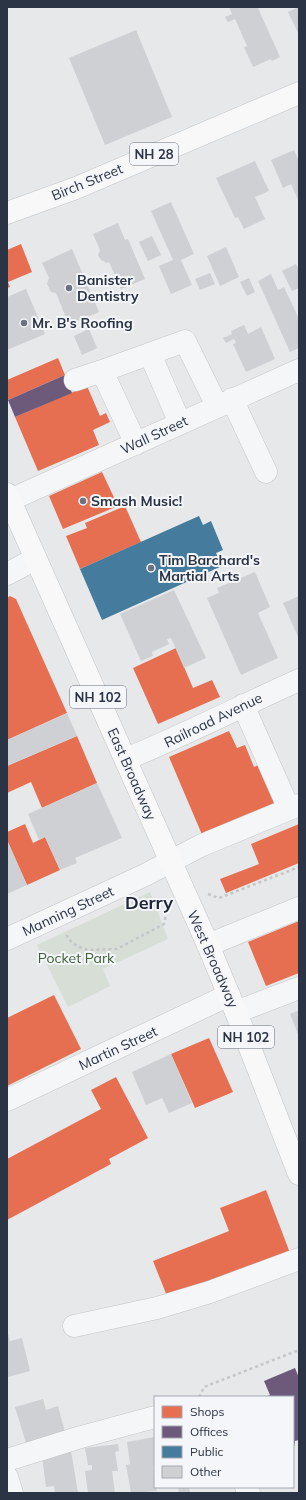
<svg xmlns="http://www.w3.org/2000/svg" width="306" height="1500" viewBox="0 0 306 1500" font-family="Mulish,sans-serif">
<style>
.green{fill:#d6ded6}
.shops{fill:#e76f51}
.offices{fill:#6d597a}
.public{fill:#457b9d}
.building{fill:#ced0d3}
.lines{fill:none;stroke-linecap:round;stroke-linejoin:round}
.minor-casing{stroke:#c4c6c8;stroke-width:23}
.major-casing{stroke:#c2c5c8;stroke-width:23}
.path{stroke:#c5c6ca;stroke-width:2.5;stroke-dasharray:3 3;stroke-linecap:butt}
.minor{stroke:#f5f6f7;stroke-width:22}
.major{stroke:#f8f8f8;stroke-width:22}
.poi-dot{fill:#6c737f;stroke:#f4f6f9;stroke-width:1.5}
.labels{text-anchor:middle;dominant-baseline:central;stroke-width:4;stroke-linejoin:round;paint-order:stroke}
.shield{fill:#f4f6f9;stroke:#676e7b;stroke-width:1}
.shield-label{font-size:13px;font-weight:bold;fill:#2b3445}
.street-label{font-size:14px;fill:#2b3445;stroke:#f4f6f9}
.poi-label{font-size:14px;font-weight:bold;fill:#2b3445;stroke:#f4f6f9;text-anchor:start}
.park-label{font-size:14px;fill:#3f6138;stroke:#f4f6f9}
.district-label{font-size:18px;font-weight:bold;fill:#1d2536;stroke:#f4f6f9}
</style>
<rect width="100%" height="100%" fill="#e6e8ea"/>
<path class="green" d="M150,892L168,939L103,969L110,986L68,1007L37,945Z"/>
<path class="shops" d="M21,244L32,272L8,282L10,287L7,288V250Z
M58,358L65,375L8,400L7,380Z
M87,386L100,416L106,413L110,422L93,430L99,445L38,471L15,417Z
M102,472L118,506L63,529L49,496Z
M125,506L141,542L80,569L66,536L87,528L85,523Z
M10,596L16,599L67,713L7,740V598Z
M176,648L193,688L212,680L220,697L158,724L133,668Z
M229,731L237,748L245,745L254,767L264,762L281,803L203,837L169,757Z
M77,736L97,783L42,808L31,782L7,793V766Z
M25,824L33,843L45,837L60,870L27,885L7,840V832Z
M299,824V863L226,893L220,879L259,864L251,844Z
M299,921V973L266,986L248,942Z
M54,995L81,1049L7,1086V1018Z
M209,1038L233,1092L195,1108L171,1054Z
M116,1077L148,1138L109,1159L111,1164L7,1220V1159L101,1109L91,1090Z
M266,1190L290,1253L169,1301L153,1261L229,1231L220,1208Z"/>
<path class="offices" d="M65,375L72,393L15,417L8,400Z
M295,1368L299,1378V1440L295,1441L294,1447H293V1397H266L270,1395L264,1381Z"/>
<path class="public" d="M199,516L203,525L211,521L223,550L216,553L222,566L102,620L80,569Z"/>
<path class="building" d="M229,7H260L258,8L280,57L272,61L271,59L253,67L244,47L247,46L235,19L228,22L225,17L232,14Z
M299,7V35L288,12Z
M136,30L172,117L105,145L69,58Z
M294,150L299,161V202L291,184L283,188L271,160Z
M255,161L269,191L255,197L265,219L244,229L238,217L235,218L216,178Z
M171,202L194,254L181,260L192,285L171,294L159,266L173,260L151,211Z
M118,223L125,240L128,239L145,279L121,289L109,262L106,263L104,261L101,260L98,255L100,250L93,234Z
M152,236L161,255L148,261L139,242Z
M226,247L239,277L220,286L207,256Z
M72,249L99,312L69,325L56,293L51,292L47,284L49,278L42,263Z
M296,264L299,270V288L292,291L282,271Z
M210,273L215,284L200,290L195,279Z
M271,274L278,290L284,287L299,319V348L290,352L258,281Z
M249,278L255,292L247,296L240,282Z
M26,289L45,334L7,350V297Z
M244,325L248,334L261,327L275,359L246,372L233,344L236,343L234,339L226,343L223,338L232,334L231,331Z
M89,329L97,348L82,355L74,336Z
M255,572L270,607L258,613L278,658L241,675L207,598L219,593L217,588Z
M174,590L206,658L184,668L171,638L167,639L169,644L152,652L153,656L141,661L120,614Z
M299,596V639L283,603Z
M67,713L77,736L7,766V740Z
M97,783L122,838L75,858L77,863L60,870L45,837L39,840L28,814Z
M7,840L27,885L7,894Z
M299,1010V1037L290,1014Z
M171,1054L192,1103L169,1113L162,1098L146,1105L132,1072Z
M7,1330L10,1341L22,1338L30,1371L8,1377L7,1372Z
M43,1399L46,1410L58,1406L65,1432L26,1443L15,1407Z
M155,1437V1465L153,1466L155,1487H156L157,1491L131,1493L126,1465L130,1464L127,1442Z
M118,1444L119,1451L115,1452L118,1471H112L115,1493H88L85,1471L92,1470V1465H88L85,1448Z
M71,1451L78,1493H55L54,1486L46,1487L42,1456Z
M178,1487H189L190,1492L179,1493Z"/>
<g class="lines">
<g class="minor-casing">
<path id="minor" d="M150,354L180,423
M75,380L102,371
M232,399L266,472
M136,444L102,371L185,341L217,406
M10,500L299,370
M7,574L35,559
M243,705L289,809
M126,759C185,735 241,706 299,680
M7,939L145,875L200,846L299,805
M208,945L299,908
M236,1012L299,988
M7,1100L229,995
M74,1326L157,1308L210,1292L299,1259
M7,1460L81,1437L155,1417
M7,1477L12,1493
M246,1487L249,1493"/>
</g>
<g class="major-casing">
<path id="major" d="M7,213L76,188L299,93
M7,494L208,945L236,1012L299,1174"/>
</g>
<path class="path" d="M208,894L219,898L299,867
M66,935L72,943L79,947L88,950L117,949L164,924L167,909L169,908
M199,1397L204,1387L299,1350"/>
<use href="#minor" class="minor"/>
<use href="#major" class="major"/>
</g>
<g class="poi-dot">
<circle cx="69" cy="288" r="4"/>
<circle cx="24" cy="323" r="4"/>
<circle cx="83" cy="501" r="4"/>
<circle cx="151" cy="568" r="4"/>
</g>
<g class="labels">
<g class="shield">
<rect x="130" y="143" width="48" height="22" rx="3"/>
<rect x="70" y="686" width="56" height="22" rx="3"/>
<rect x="218" y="1026" width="56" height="22" rx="3"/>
</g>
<g class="shield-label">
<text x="154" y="154">NH 28</text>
<text x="98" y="697">NH 102</text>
<text x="246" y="1037">NH 102</text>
</g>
<g class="street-label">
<text transform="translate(87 182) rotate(-22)">Birch Street</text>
<text transform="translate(154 435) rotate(-25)">Wall Street</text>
<text transform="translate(213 720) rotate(-26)">Railroad Avenue</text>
<text transform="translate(132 774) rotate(66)">East Broadway</text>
<text transform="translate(68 911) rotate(-25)">Manning Street</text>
<text transform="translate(213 959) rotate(66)">West Broadway</text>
<text transform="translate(118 1048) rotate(-25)">Martin Street</text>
</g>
<g class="poi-label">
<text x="77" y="280">Banister<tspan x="77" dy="16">Dentistry</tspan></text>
<text x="32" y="323">Mr. B's Roofing</text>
<text x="91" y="501">Smash Music!</text>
<text x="159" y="560">Tim Barchard's<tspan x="159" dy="16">Martial Arts</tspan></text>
</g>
<g class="park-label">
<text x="76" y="958">Pocket Park</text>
</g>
<g class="district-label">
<text x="149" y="902">Derry</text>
</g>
</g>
<rect width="306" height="1500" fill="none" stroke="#2b3445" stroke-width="16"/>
<rect x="154" y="1396" width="140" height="92" fill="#f4f6f9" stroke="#a4a8b1"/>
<rect x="162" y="1406" width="20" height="12" fill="#e76f51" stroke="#a4a8b1"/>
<text x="190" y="1416" font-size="12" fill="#2b3445">Shops</text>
<rect x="162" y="1426" width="20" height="12" fill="#6d597a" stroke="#a4a8b1"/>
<text x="190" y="1436" font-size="12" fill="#2b3445">Offices</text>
<rect x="162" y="1446" width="20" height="12" fill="#457b9d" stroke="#a4a8b1"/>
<text x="190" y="1456" font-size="12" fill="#2b3445">Public</text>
<rect x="162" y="1466" width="20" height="12" fill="#ced0d3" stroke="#a4a8b1"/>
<text x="190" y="1476" font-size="12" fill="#2b3445">Other</text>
</svg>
